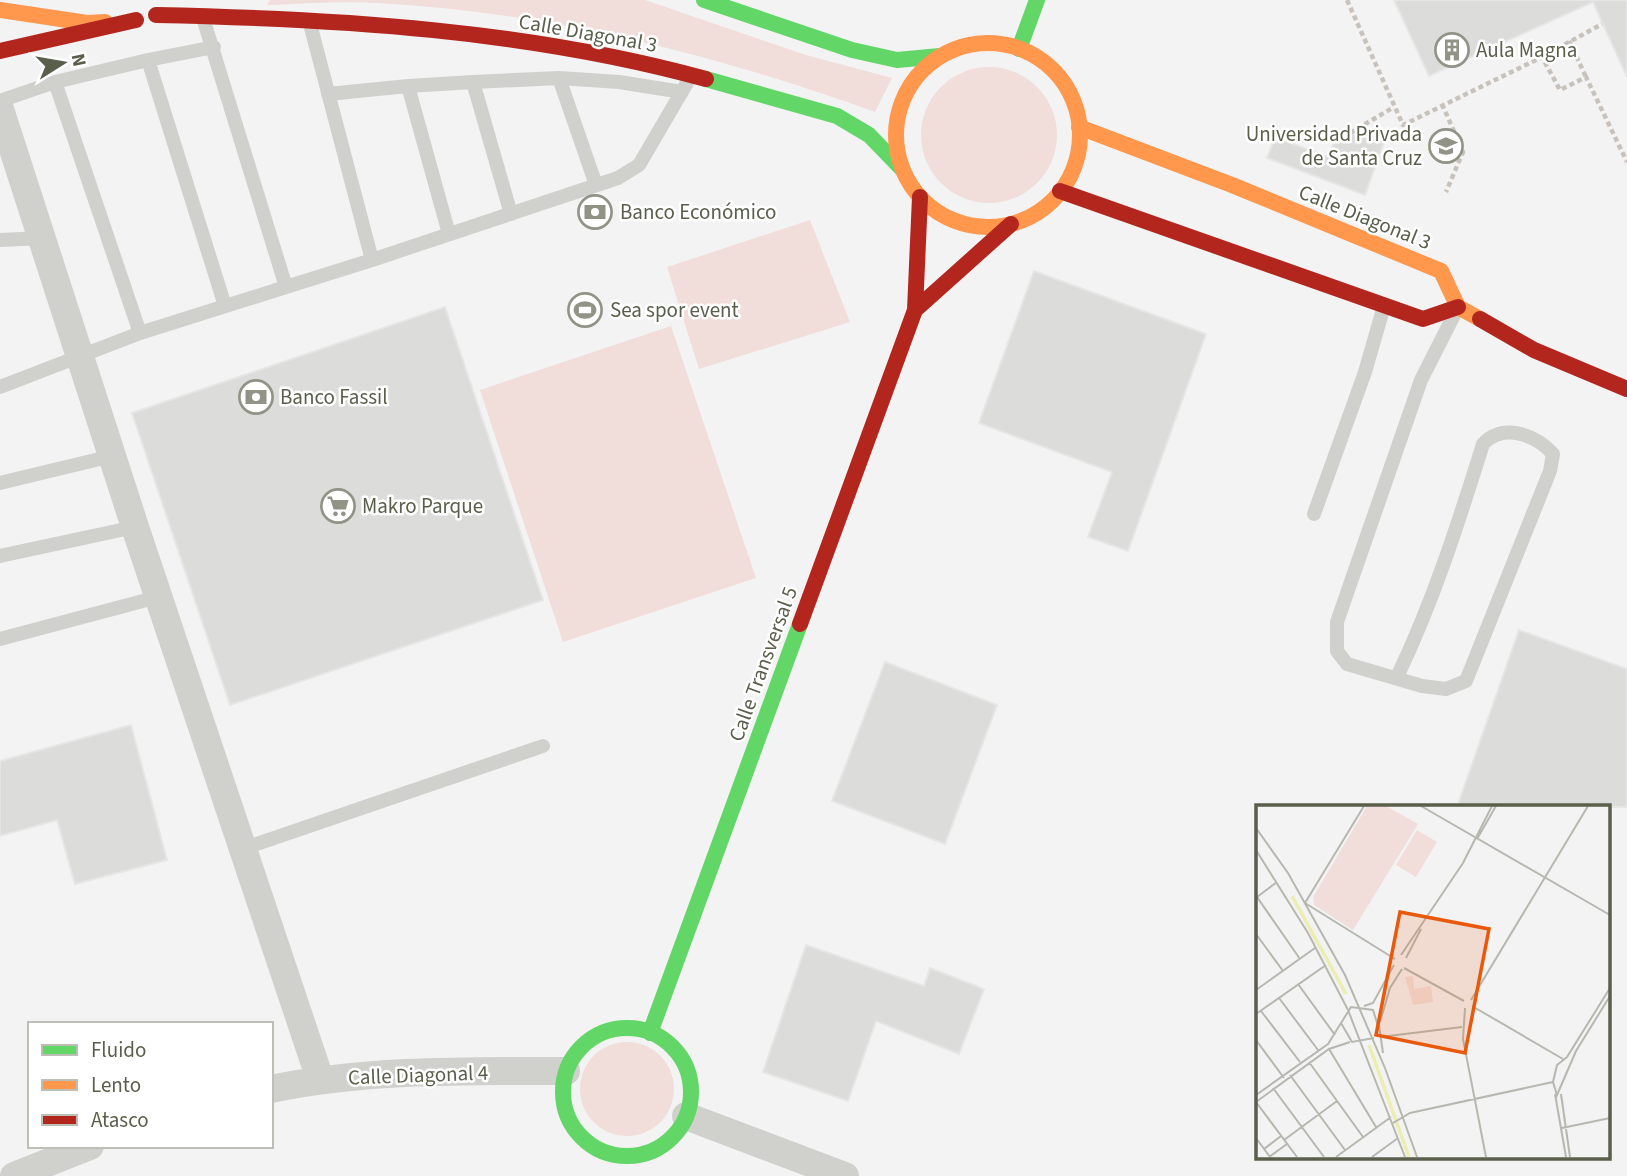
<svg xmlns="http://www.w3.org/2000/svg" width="1627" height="1176" viewBox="0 0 1627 1176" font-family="'Source Sans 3',sans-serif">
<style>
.green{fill:#f1deda}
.building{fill:#dcdcdb;stroke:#e5e6e5;stroke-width:2}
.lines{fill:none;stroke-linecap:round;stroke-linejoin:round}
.path{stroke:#c8c2bc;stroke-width:4.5;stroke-dasharray:5 3.5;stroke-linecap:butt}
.lane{stroke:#d0d1cd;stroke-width:14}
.street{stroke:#d0d1cd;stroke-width:28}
.fast{stroke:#63d668;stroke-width:16}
.slow{stroke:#ff974d;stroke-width:16}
.jam{stroke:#b3261e;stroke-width:16}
.labels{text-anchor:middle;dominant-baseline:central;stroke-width:5;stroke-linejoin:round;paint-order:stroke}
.street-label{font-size:21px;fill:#5a5f4b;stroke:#fff}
.poi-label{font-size:21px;fill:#5a5f4b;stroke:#fff;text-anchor:start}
.inset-river{fill:none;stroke:#ecedb0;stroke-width:3.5}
.inset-road{fill:none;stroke:#b6b8b0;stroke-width:2}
.view{fill:#e8590c;fill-opacity:0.15;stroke:#e8590c;stroke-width:3.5}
.inset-edge{fill:none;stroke:#5a5f4b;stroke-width:3.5}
</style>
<rect width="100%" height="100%" fill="#f3f3f4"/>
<path class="green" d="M270,0H645L806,55L892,78L875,112C715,54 548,12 378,3C341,1 303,4 267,5Z
M921 135a68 68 0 1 1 136 0a68 68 0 1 1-136 0Z
M810,220L850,322L699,369L667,267Z
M671,326L756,578L563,642L480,390Z
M580 1089a47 47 0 1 1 94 0a47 47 0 1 1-94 0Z"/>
<path class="building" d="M1394,0H1627V77L1593,2L1429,76Z
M1350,133L1384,142L1365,195L1267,158L1275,137L1328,157L1334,143Z
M1034,271L1206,334L1128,551L1088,537L1112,472L979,423Z
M445,307L543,600L230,705L132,413Z
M1519,630L1627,669V807H1457Z
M885,662L997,705L945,844L832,801Z
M131,725L167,860L75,884L57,820L0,836V761Z
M806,945L924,986L930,968L984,989L959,1054L876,1021L848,1101L763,1072Z"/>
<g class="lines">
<path class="path" d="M1347,0L1403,125L1542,57L1560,90L1586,77L1627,162
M1569,41L1586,77
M1542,57L1602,24
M1442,104L1463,152L1446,192
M1350,133L1394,107"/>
<path class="lane" d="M148,60L214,47
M559,78L619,82L682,92
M473,82L559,78L596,185
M408,86L473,82L511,214
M328,94L408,86L449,234
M0,101L55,82
M0,240L41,238
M372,260L618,178L639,165L691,76
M286,287L372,260L309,20
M140,333L55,82L148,60L225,306
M0,387L140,333L286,287L203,18
M0,483L112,456
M1314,514L1365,372L1384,306
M0,556L135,527
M0,639L158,597
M1397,677C1433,602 1458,524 1483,444C1503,423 1535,434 1553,454L1550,471L1466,681L1446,689L1422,686L1347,664L1337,651V622L1421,380L1454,315
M242,849L543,746"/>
<path class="street" d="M0,109L135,527L320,1079
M271,1089C367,1069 468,1071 566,1071
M686,1116L845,1176
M14,1176L90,1146"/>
<path class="fast" d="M704,0L852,50L897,60L940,56
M1019,49L1037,0
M706,79L837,116L869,135L903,170
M563 1092a64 64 0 1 1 128 0a64 64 0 1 1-128 0Z
M650,1033L800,624"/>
<path class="slow" d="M0,10L87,23L105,22
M896 135a92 92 0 1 1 184 0a92 92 0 1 1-184 0Z
M1079,127L1232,185L1441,271L1458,307L1480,319"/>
<path class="jam" d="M156,15C341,19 527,30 706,79
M0,51L136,20
M1060,191L1423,319L1458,307
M915,310L1011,224
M1480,319L1534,350L1627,389
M800,624L915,310L920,197"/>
</g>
<defs>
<g id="building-ring" transform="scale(1.75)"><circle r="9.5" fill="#fff" stroke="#909386" stroke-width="1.5"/><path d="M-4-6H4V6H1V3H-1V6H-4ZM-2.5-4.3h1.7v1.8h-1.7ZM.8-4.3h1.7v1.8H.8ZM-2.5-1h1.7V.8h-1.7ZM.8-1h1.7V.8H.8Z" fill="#909386"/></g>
<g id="university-ring" transform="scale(1.75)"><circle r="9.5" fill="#fff" stroke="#909386" stroke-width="1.5"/><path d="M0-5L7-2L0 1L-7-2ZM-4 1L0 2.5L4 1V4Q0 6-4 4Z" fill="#909386"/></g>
<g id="bank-ring" transform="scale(1.75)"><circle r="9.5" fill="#fff" stroke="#909386" stroke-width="1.5"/><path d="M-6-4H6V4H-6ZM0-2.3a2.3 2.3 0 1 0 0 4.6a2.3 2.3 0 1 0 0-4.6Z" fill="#909386"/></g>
<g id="stadium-ring" transform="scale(1.75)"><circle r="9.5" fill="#fff" stroke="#909386" stroke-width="1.5"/><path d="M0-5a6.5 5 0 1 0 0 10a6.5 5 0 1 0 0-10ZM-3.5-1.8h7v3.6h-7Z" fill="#909386"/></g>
<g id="supermarket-ring" transform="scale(1.75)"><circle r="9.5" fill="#fff" stroke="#909386" stroke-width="1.5"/><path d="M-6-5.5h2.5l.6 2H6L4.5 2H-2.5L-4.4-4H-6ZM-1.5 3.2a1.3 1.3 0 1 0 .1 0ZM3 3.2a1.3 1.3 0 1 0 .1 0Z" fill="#909386"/></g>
</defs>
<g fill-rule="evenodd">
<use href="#building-ring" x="1452" y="50"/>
<use href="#university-ring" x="1446" y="146"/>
<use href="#bank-ring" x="595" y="212"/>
<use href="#stadium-ring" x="585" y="310"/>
<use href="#bank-ring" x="256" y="397"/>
<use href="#supermarket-ring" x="338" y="506"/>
</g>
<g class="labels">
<g class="street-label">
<text transform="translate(588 33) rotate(10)">Calle Diagonal 3</text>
<text transform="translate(1365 217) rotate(22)">Calle Diagonal 3</text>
<text transform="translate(763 664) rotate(-70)">Calle Transversal 5</text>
<text transform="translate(418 1075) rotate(-2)">Calle Diagonal 4</text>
</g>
<g class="poi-label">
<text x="1476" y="50">Aula Magna</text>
<text x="1422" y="134" text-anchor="end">Universidad Privada<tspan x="1422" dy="24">de Santa Cruz</tspan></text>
<text x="620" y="212">Banco Económico</text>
<text x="610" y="310">Sea spor event</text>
<text x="280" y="397">Banco Fassil</text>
<text x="362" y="506">Makro Parque</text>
</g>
</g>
<g transform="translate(1256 805)">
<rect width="354" height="354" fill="#f3f3f4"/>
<path d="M111,1H130L162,19L97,125L58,100L57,92ZM161,25L181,37L160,72L140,60ZM157,171L158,184L175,181L177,197L157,200L149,172Z" fill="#f1deda"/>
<path class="inset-river" d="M36,91L90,189M113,240L153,352"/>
<path class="inset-road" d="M108,1L49,98L139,154M165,1L354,110M0,23L32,68L89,170L129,263L161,352M221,34L240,1M0,45L52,128L92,205L149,352M1,92L44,154M1,92L21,77M0,129L27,166M145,150L207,58L236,1M150,153L165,124M148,163L208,196M42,179L79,230M354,183L311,252L301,260L297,277L301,290L320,246L354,191M0,185L59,143M23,193L62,245M215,195L332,1M108,201L117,198L138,160M216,201L307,254M209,203L207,234L230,352M5,206L44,257M0,209L70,160M124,217L134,183L146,164M85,218L96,237L118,233M123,220L127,248M124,232L206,222M0,235L28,273M73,244L120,322M53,257L107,332M34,270L89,345M17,283L68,352M299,289L310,352M305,289L314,352M0,290L72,239L95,202L117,205L123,224M0,297L41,352M0,297L73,244L94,237M137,318L154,308L297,277M306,323L354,313M0,333L14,352M28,335L81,296M8,344L25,331M13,352L31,339M80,352L135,312M116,352L142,333"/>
<path class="view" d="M144,107L233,124L209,248L120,230Z"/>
<rect width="354" height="354" class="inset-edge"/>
</g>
<rect x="28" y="1022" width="245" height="126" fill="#ffffff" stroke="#bdbfb7" stroke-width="2"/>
<rect x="42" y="1045" width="35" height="10" fill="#63d668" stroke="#bdbfb7" stroke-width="2"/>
<text x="91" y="1057" font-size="21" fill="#5a5f4b">Fluido</text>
<rect x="42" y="1080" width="35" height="10" fill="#ff974d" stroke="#bdbfb7" stroke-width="2"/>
<text x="91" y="1092" font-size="21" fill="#5a5f4b">Lento</text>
<rect x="42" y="1115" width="35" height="10" fill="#b3261e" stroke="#bdbfb7" stroke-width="2"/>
<text x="91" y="1127" font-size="21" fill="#5a5f4b">Atasco</text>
<g transform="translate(63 63) rotate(79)" stroke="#ffffff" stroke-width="5" paint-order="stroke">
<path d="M0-5L12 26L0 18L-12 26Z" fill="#5a5f4b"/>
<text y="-10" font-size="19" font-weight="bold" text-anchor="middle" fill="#5a5f4b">N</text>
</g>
</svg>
